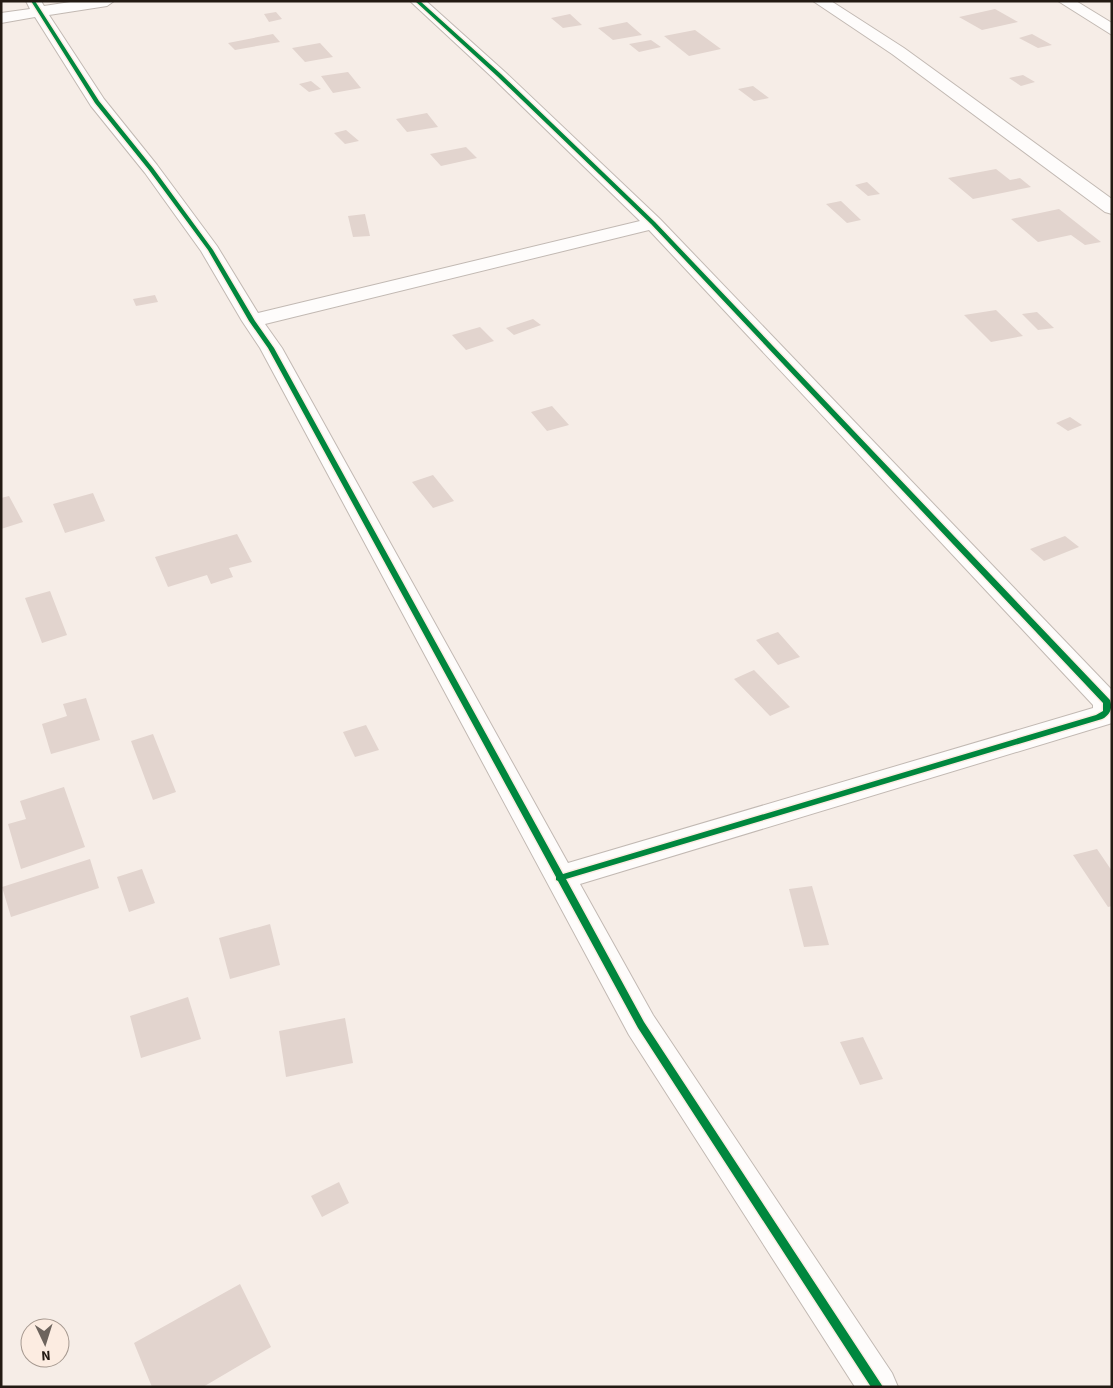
<svg xmlns="http://www.w3.org/2000/svg" width="1113" height="1388" viewBox="0 0 1113 1388" font-family="'Source Sans 3',sans-serif">
<style>
.building{fill:#e2d4ce}
.lines{fill:none;stroke-linecap:round;stroke-linejoin:round}
.minor-casing{stroke:#c2b9b3;stroke-width:2}
.minor{fill:#fefcfb;fill-rule:evenodd}
.cycleway-casing{stroke:#fcece1;stroke-width:3}
.cycleway{fill:#00873e;fill-rule:evenodd}
</style>
<rect width="100%" height="100%" fill="#f6ede7"/>
<path class="building" d="M995,9L1018,22L982,30L959,17Z
M276,12L282,19L269,22L264,14Z
M570,14L582,25L563,28L551,18Z
M627,22L642,35L613,40L598,28Z
M695,30L721,49L689,56L664,36Z
M273,34L280,42L235,50L228,43Z
M1032,34L1052,45L1038,48L1019,38Z
M651,40L661,47L639,52L629,44Z
M320,43L333,57L305,62L292,48Z
M348,72L361,88L333,93L321,76Z
M1023,75L1035,82L1021,86L1009,78Z
M311,81L321,89L309,92L299,84Z
M753,86L769,98L754,101L738,89Z
M427,113L438,127L407,132L396,119Z
M346,130L359,141L345,144L334,133Z
M466,147L477,158L441,166L430,154Z
M996,169L1010,180L1020,178L1031,187L973,199L948,178Z
M867,182L880,194L868,196L855,185Z
M841,201L861,220L847,223L826,204Z
M1059,209L1101,242L1085,245L1071,235L1038,242L1011,219Z
M365,214L370,236L353,237L348,216Z
M155,295L158,302L136,306L133,299Z
M996,310L1023,336L991,342L964,315Z
M1037,312L1054,328L1038,330L1022,314Z
M533,319L541,325L514,335L506,328Z
M480,327L494,341L466,350L452,335Z
M552,406L569,425L547,431L531,412Z
M1070,417L1082,425L1068,431L1056,423Z
M433,475L454,501L433,508L412,482Z
M93,493L105,521L65,533L53,504Z
M9,496L23,522L1,529V498Z
M237,534L252,562L229,568L233,577L211,584L207,575L168,587L155,557Z
M1065,536L1079,547L1044,561L1030,549Z
M50,591L67,635L42,643L25,598Z
M778,632L800,657L778,665L756,640Z
M754,670L790,707L770,716L734,679Z
M86,698L100,740L51,754L42,724L67,716L63,704Z
M366,725L379,750L355,757L343,732Z
M153,734L176,792L153,800L131,741Z
M64,787L85,847L21,869L8,824L26,819L20,801Z
M1097,849L1112,871V906L1108,907L1073,855Z
M90,859L99,888L11,917L2,887Z
M142,869L155,903L129,912L117,877Z
M812,886L829,945L804,947L789,889Z
M270,924L280,965L230,979L219,938Z
M188,997L201,1039L141,1058L130,1016Z
M345,1018L353,1063L286,1077L279,1031Z
M863,1037L883,1079L860,1085L840,1042Z
M339,1182L349,1203L322,1217L311,1196Z
M240,1284L271,1347L203,1387H152L134,1343Z"/>
<g class="lines">
<g class="minor-casing">
<path id="minor" d="M26,1H41L44,6L77,1H114L107,6L49,15L104,99L157,165L217,246L258,313L640,221L493,78L410,1H426L505,72L660,219L1112,690V723L1109,724L580,884L653,1015L892,1373L898,1387H855L629,1035L260,348L242,321L201,251L145,173L91,106L35,17L1,23V13L30,9ZM649,230L1093,705V708L568,863L282,348L265,324Z
M813,1H831L904,48L1112,199V214L1105,212L892,54Z
M1058,1H1076L1112,23V35Z"/>
</g>
<use href="#minor" class="minor"/>
<g class="cycleway-casing">
<path id="cycleway" d="M31,1H35L99,101L153,168L213,250L255,321L274,348L563,874L1096,715L1103,711V703L651,224L497,76L415,1H420L501,74L655,222L1110,700C1113,708 1110,715 1102,719L566,879L644,1022L883,1387H871L638,1028L558,881L556,880V877L268,348L249,321L208,250L149,170L95,103Z"/>
</g>
<use href="#cycleway" class="cycleway"/>
</g>
<rect width="1113" height="1388" fill="none" stroke="#231a13" stroke-width="5"/>
<g transform="translate(45 1343) rotate(176)"><circle r="24" fill="#fcece1" stroke="#a5988f"/>
<path d="M0-4L9 19L0 12L-9 19Z" fill="#6d645d"/>
<text y="-8" font-size="14" font-weight="bold" text-anchor="middle" fill="#231a13">N</text>
</g>
</svg>
